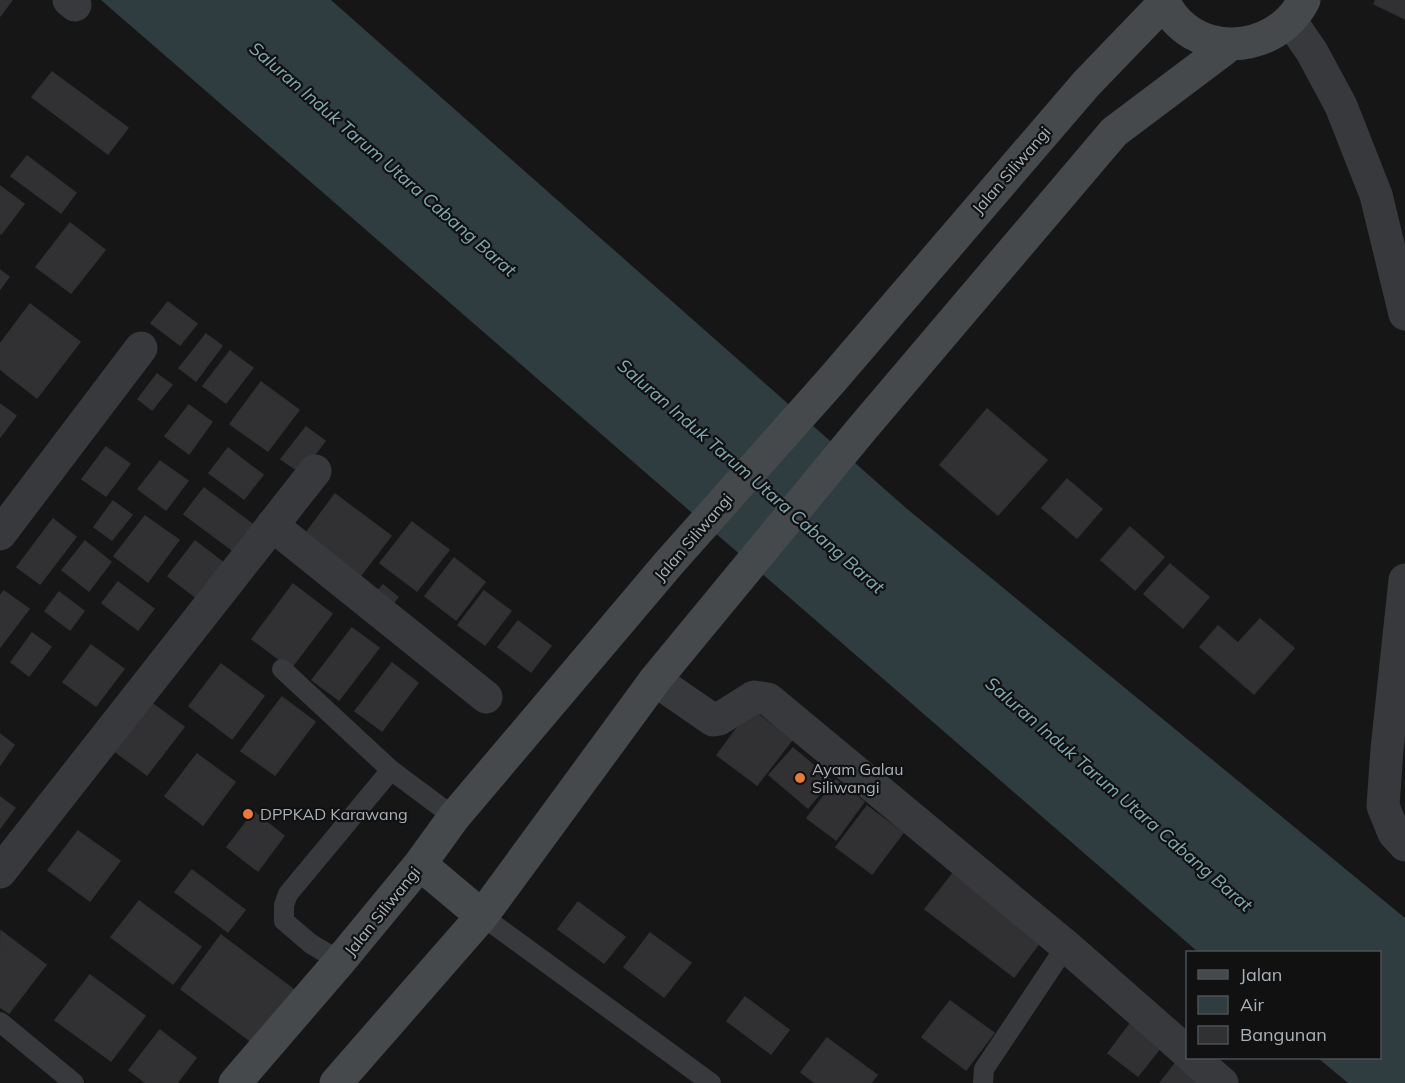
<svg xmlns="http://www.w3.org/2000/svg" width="1405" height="1083" viewBox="0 0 1405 1083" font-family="Mulish,sans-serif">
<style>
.water{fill:#2f3d40}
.building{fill:#313133;stroke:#303133;stroke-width:1.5}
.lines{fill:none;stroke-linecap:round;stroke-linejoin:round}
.service{stroke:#37393c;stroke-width:20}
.minor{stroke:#37393c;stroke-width:33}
.tertiary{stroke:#37393c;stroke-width:33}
.secondary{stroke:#45494c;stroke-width:33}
.poi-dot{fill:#e9793c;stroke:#111112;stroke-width:2}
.labels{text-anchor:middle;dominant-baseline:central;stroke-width:4.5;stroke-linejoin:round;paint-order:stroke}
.street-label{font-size:16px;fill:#a8b1b7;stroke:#111112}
.poi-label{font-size:16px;fill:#a8b1b7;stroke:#111112;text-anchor:start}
.water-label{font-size:18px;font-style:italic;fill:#81a9b0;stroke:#111112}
</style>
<rect width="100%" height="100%" fill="#161617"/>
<path class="water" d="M101,0H331L906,508L1405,918V1083H1348L1318,1058H1380V952H1198Z"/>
<path class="building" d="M0,0H12L0,16Z
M1376,0H1405V19L1374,4Z
M52,72L128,128L108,154L32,97Z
M27,156L76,193L61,213L11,176Z
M0,186L24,204L1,234L0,233Z
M70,223L105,250L71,293L36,267Z
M0,270L9,277L0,289Z
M168,302L197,324L180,345L151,323Z
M30,304L80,342L37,398L0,369V344Z
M206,334L222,346L196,381L179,368Z
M230,351L253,368L226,403L203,386Z
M157,374L172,385L152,410L138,399Z
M261,382L299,410L268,451L230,424Z
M0,404L16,416L0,437Z
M189,405L212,422L189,454L165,436Z
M987,409L1047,460L998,515L940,465Z
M306,427L325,441L301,473L281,459Z
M106,447L130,464L106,496L82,479Z
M228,448L263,475L244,499L209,473Z
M160,461L188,481L166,510L138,489Z
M1067,479L1102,509L1077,538L1042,508Z
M204,488L252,524L232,550L184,514Z
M335,494L391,536L358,579L303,537Z
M113,501L132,515L112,540L94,527Z
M145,516L179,540L148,582L114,556Z
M53,519L76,537L40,584L17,567Z
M412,522L449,550L417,591L380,563Z
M1130,527L1164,557L1135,590L1101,560Z
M85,541L111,562L89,591L62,570Z
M195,541L229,567L202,602L168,576Z
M454,558L485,582L456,620L425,596Z
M1170,564L1209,597L1183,628L1144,594Z
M118,582L154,609L138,630L102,603Z
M293,584L332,614L291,668L252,639Z
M383,585L398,597L384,614L369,602Z
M4,591L29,609L0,647V596Z
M484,591L511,611L485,645L458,625Z
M59,592L84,611L70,630L45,611Z
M1260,619L1294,648L1254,694L1200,647L1218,626L1238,643Z
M518,621L551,646L531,672L498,647Z
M352,628L379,648L339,700L312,680Z
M32,633L51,647L29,676L11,662Z
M91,645L124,669L96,706L63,682Z
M392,663L418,683L382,731L355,711Z
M221,664L264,696L232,739L189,706Z
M142,696L184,727L147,775L105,744Z
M282,697L315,722L275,775L241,751Z
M751,709L792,740L757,785L717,755Z
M0,734L14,745L0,765Z
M793,748L831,780L808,808L769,775Z
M197,754L235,782L203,825L165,796Z
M836,780L864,802L836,840L807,818Z
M0,797L15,808L0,828Z
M867,806L903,833L872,874L836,847Z
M254,812L284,836L258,871L227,847Z
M78,831L120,861L90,901L48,870Z
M192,870L245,910L228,932L175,892Z
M954,872L1043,938L1014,977L925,909Z
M139,901L201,947L173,984L111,937Z
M578,902L625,937L604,963L558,929Z
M1,931L46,965L9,1013L0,1007Z
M650,933L691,963L664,997L624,967Z
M221,935L294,990L253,1043L181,989Z
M90,975L145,1016L111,1061L55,1020Z
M745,997L789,1030L771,1054L727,1021Z
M950,1001L994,1033L966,1070L922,1037Z
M1130,1024L1161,1047L1138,1076L1108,1053Z
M160,1030L196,1058L177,1083H146L129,1070Z
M827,1038L877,1075L871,1083H815L801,1072Z
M1178,1060L1208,1083H1160Z"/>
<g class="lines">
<path class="service" d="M282,669L391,770L454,817
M482,916L711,1083
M340,961L311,944L284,921V905L288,894L391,770
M0,1022L74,1083
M983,1083L984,1069L1066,946"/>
<path class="minor" d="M69,0L75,5
M272,525L486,697
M0,534L141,348
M0,872L315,471"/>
<path class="tertiary" d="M1290,20L1312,52L1341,106L1376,195L1405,314
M1405,580L1387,749L1383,806L1394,833L1405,845
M655,680L713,720L719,719L754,697L768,699L1066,946L1188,1053
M1193,1058L1222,1083"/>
<path class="secondary" d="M1163,0C1190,60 1275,57 1304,0
M420,864L482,916
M235,1083L340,961L420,864L454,817L669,563L831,381L1086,84L1164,3
M336,1083L482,916L655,680L861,430L1114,132L1231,44"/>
</g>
<g class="poi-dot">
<circle cx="800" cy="778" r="6"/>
<circle cx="248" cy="814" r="6"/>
</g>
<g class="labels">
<g class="street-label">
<text transform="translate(1011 170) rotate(-49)">Jalan Siliwangi</text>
<text transform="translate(693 537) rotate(-49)">Jalan Siliwangi</text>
<text transform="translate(382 911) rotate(-51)">Jalan Siliwangi</text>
</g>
<g class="poi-label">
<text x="812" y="769">Ayam Galau<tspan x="812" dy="18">Siliwangi</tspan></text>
<text x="260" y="814">DPPKAD Karawang</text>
</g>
<g class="water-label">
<text transform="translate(383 159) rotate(41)">Saluran Induk Tarum Utara Cabang Barat</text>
<text transform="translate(751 476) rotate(41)">Saluran Induk Tarum Utara Cabang Barat</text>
<text transform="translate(1119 794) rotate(41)">Saluran Induk Tarum Utara Cabang Barat</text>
</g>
</g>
<rect x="1186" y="951" width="195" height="108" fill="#111112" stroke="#4d5154" stroke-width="1.5"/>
<rect x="1198" y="970" width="30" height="9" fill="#45494c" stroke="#4d5154" stroke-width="1.5"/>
<text x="1240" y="981" font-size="18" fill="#a8b1b7">Jalan</text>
<rect x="1198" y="996" width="30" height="18" fill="#2f3d40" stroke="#4d5154" stroke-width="1.5"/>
<text x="1240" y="1011" font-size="18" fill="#a8b1b7">Air</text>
<rect x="1198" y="1026" width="30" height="18" fill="#313133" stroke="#4d5154" stroke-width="1.5"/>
<text x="1240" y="1041" font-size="18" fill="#a8b1b7">Bangunan</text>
</svg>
